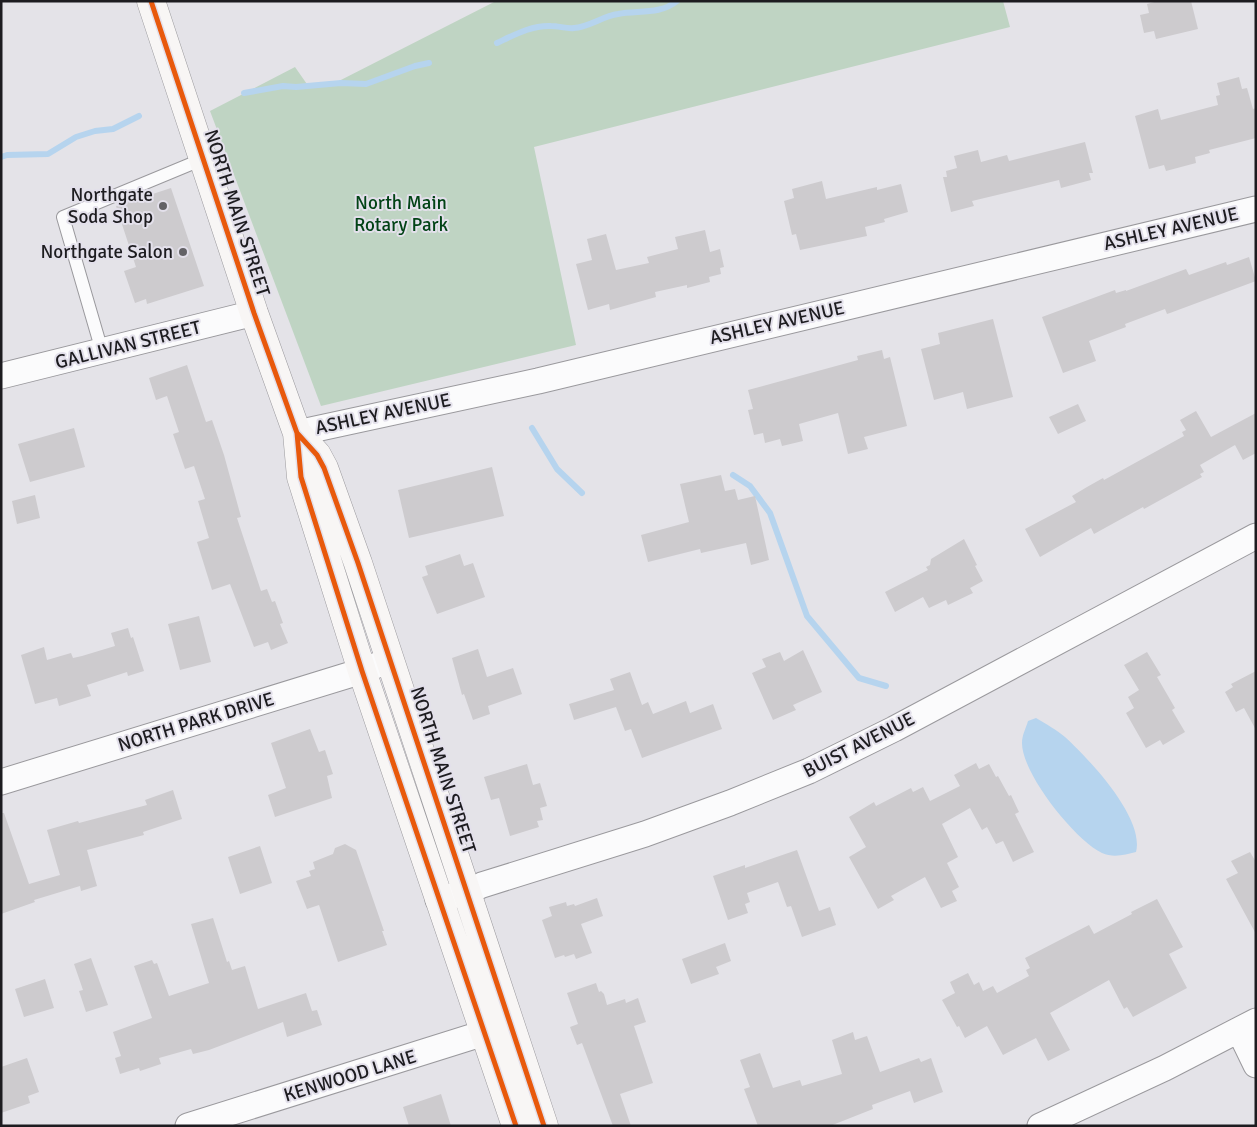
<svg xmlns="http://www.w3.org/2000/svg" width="1257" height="1127" viewBox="0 0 1257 1127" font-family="Signika,sans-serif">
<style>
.green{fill:#bfd4c3}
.water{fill:#b6d4ee}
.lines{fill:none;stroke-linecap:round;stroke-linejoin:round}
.stream{stroke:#b6d4ee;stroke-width:6}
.building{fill:#cdcbce}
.lane-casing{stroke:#9a999d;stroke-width:14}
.street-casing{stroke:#9a999d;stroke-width:27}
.secondary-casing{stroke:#9a999d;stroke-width:29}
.lane{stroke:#fbfbfc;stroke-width:12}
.street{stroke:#fbfbfc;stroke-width:25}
.secondary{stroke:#f8f6f5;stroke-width:28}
.cycleway-casing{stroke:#e3e0eb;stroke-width:8}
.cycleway{stroke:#e8590c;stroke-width:5}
.poi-dot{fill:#636266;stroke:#e3e0eb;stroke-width:2}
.labels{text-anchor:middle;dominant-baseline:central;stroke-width:4;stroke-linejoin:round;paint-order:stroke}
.poi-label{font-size:19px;fill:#1d1c20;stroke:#e3e0eb;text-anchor:end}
.park-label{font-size:19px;fill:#024316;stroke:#e3e0eb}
.street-label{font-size:19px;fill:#1d1c20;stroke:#e3e0eb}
</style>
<rect width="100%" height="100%" fill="#e4e3e8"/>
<path class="green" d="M496,1H1003L1010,27L534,147L576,345L321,406L210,111L295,67L309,87L333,84Z"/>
<path class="water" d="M1036,718C1046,724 1057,730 1065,737C1089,759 1145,818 1136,852C1125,855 1113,858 1102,853C1075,840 1022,774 1022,743C1022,735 1026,728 1028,721Z"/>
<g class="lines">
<path class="stream" d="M497,43C514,35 532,25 551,26C559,26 567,29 574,28C589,27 603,16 618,14C638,10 660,15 677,1
M244,93L283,86L296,87L341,83L366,84L415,66L429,63
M1,157L7,155L48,154L76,137L95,131L113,129L139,116
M532,428L557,469L582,493
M733,475L750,486L770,513L807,616L859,678L886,686"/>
</g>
<path class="building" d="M1158,1H1191L1198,29L1156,39L1154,31L1144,33L1140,15L1149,13L1147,4Z
M1239,77L1242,89L1247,88L1253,109L1256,108V138L1209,150L1210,153L1195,157L1196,163L1166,171L1164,165L1149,169L1135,116L1158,109L1161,120L1218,105L1216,96L1220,95L1217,83Z
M1085,142L1093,173H1089L1091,180L1061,188L1059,180L972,201L974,206L951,212L943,177H947L946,171L957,168L954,156L978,150L981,162L1007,155L1009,161Z
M822,181L826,199L877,187V190L901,184L908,212L884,219L885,222L865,227L867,236L800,250L796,234L792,235L784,201L794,198L792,189Z
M171,188L204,286L147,304L146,299L135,303L124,271L136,267L116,206Z
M705,230L710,252L720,249L724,267L720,268L721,274L709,277L710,282L687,288V285L655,292L656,297L610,310L609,304L588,310L576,264L592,260L587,239L606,234L616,270L649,263L647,257L678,249L675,237Z
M1249,257L1256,281L1170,313L1167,314L1165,309L1125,324L1126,327L1089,341L1096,361L1063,373L1042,317L1115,290L1116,293L1126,290V291L1186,269L1189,275L1226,262L1227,265Z
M993,319L1013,397L967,409L963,392L934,400L921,349L940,344L938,333Z
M882,350L884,359L890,357L907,426L864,437L868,449L848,454L838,413L799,424L803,441L782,446L780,439L765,443L763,433L754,435L748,410L753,409L748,390L858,360L857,356Z
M187,365L206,422L212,420L224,455L241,517L237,518L261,591L267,589L272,602L275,601L283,623L280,624L288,643L271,650L268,642L254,647L230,584L212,590L197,542L209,538L198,501L205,499L194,466L185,469L173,434L179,432L167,396L156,400L149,378Z
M1078,404L1086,421L1058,434L1049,417Z
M1196,411L1211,437L1256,413V453L1243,460L1235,445L1200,465L1204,472L1200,474L1202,477L1144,509L1143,507L1094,534L1091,528L1040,557L1025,529L1076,502L1072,496L1087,487L1103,478L1104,480L1184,436L1182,432L1186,430L1180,420Z
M74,428L85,467L30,482L18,444Z
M492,467L504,516L409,538L398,490Z
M721,475L725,491L735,489L738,500L755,496L769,560L751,565L746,543L701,553L700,549L648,562L641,535L689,522L680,484Z
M35,495L40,518L17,524L12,501Z
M964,539L977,565L975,566L983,581L970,588L973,593L948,605L946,600L929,608L923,597L895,612L885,592L928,570L926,567L930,565L931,559Z
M460,554L464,566L473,563L485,597L437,614L422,577L428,575L425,566Z
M199,616L211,662L180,670L168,624Z
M128,628L131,638L133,637L144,671L128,676L127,672L87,685L91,696L59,706L57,698L35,704L21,655L44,647L47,660L71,653L73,658L82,656L115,646L111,633Z
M478,649L487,677L513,668L522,694L488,706L490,714L473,720L464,694L462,695L452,658Z
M803,650L822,692L793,705L796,710L773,720L752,673L766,667L762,659L780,652L784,661Z
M1147,652L1161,675L1157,677L1175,708L1172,710L1185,732L1163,745L1160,740L1146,748L1126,713L1134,708L1128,697L1139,690L1124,665Z
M1256,671V730L1244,708L1236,712L1225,692L1233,687L1231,684Z
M630,672L642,705L648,702L653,714L686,701L690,713L713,704L722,729L642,758L631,729L625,731L616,707L574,720L569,704L614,690L610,679Z
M310,729L319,752L325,750L333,774L327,776L332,798L275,817L268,795L286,788L271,743Z
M976,763L979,769L989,764L996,777L998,776L1009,796L1011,795L1019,812L1015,814L1034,852L1013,862L1003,841L996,844L987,827L982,830L970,808L942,824L958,857L947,863L959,887L952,891L957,901L941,908L925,877L891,896L894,900L878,909L849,857L866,847L849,817L874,802L876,806L911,788L913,792L923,787L930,801L960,786L954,775Z
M527,764L533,785L540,783L547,806L540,808L543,820L537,821L539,827L510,836L499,798L491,800L484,777Z
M173,790L182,819L143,832L144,835L87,850L97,886L81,891L80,886L34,900L35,902L1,914V813H4L29,884L60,875L47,830L78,821L79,823L147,805L145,800Z
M345,844L356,850L384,931H382L387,945L338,962L319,905L307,909L296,881L311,876L309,871L315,869L313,862L333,854L335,848Z
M260,846L272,883L240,894L228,857Z
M797,850L819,911L830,907L836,925L802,937L791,906L787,907L778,882L747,893L750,902L745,904L748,913L728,920L713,876L745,865V868Z
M1250,852L1256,862V934L1226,879L1238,873L1231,861Z
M597,898L603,916L581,924L592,953L576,959L574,954L565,957L564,955L555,958L542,920L552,916L549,907L566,902L567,906L574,904L575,906Z
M1157,899L1183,947L1169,954L1187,988L1133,1017L1127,1007L1124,1009L1109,980L1050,1013L1070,1050L1048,1061L1036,1038L1003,1055L987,1026L965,1038L959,1026L957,1027L942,1000L955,993L950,982L968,973L974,985L979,982L983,991L993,986L997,993L1029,976L1026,970L1030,968L1025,958L1089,925L1094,934L1132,914L1131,912Z
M213,918L227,962L229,961L232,970L245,966L258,1009L306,993L312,1011L317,1010L322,1025L287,1037L283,1022L209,1050L193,1054L191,1049L159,1058L161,1064L140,1071L139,1068L120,1074L115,1058L121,1056L113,1032L152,1018L134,966L152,960L154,964L157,963L169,996L209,983L191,924Z
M725,943L731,961L716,967L719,974L691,984L682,959Z
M91,958L108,1005L86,1012L79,991L83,990L74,964Z
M45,979L54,1008L24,1017L15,989Z
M596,983L599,992L601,991L604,994L607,1005L625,999L626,1003L638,998L646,1022L634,1026L653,1083L620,1094L631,1126H613L582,1043L577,1045L570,1027L578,1024L567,993Z
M853,1032L855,1040L867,1036L880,1072L919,1058L921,1062L931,1058L943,1092L914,1103L910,1091L872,1105L873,1109L830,1126H758L744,1089L750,1087L740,1060L760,1053L773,1088L800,1080L802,1086L842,1074L832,1040Z
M27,1058L39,1092L28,1096L30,1103L1,1113V1067Z
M441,1094L451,1126H409L403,1107Z"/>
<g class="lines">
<g class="lane-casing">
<path id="lane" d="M102,351L63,217L203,159"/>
</g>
<g class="street-casing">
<path id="street" d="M1,376L254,313
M297,433L538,381L1256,209
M1,782L362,671L390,660
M438,900L467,892L482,885L645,834L730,803L809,771L894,729L1256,536
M1239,1030L1256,1065
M188,1126L503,1027
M1040,1126L1165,1068L1256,1021"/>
</g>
<g class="secondary-casing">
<path id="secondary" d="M151,1L254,313L297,433L301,477L362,671L516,1126
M297,433L317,455L324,468L358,563L544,1126"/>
</g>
<use href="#lane" class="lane"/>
<use href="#street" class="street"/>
<use href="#secondary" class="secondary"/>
<g class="cycleway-casing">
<path id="cycleway" d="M151,1L254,313L297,433L301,477L362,671L516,1126
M297,433L317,455L324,468L358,563L544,1126"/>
</g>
<use href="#cycleway" class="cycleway"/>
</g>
<g class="poi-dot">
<circle cx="163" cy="206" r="5"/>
<circle cx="183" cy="252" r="5"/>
</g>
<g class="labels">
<g class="poi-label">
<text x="153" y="195">Northgate<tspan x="153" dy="22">Soda Shop</tspan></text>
<text x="173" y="252">Northgate Salon</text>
</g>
<g class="park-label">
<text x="401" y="203">North Main<tspan x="401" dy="22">Rotary Park</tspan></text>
</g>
<g class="street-label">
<text transform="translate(237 213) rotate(72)">NORTH MAIN STREET</text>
<text transform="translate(1171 229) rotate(-13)">ASHLEY AVENUE</text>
<text transform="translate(777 323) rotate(-13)">ASHLEY AVENUE</text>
<text transform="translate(128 345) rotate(-14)">GALLIVAN STREET</text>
<text transform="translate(383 414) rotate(-12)">ASHLEY AVENUE</text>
<text transform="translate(196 722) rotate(-17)">NORTH PARK DRIVE</text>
<text transform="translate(859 745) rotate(-27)">BUIST AVENUE</text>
<text transform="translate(443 770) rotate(72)">NORTH MAIN STREET</text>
<text transform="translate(350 1076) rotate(-17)">KENWOOD LANE</text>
</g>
</g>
<rect width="1257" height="1127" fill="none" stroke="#1d1c20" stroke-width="5"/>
</svg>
